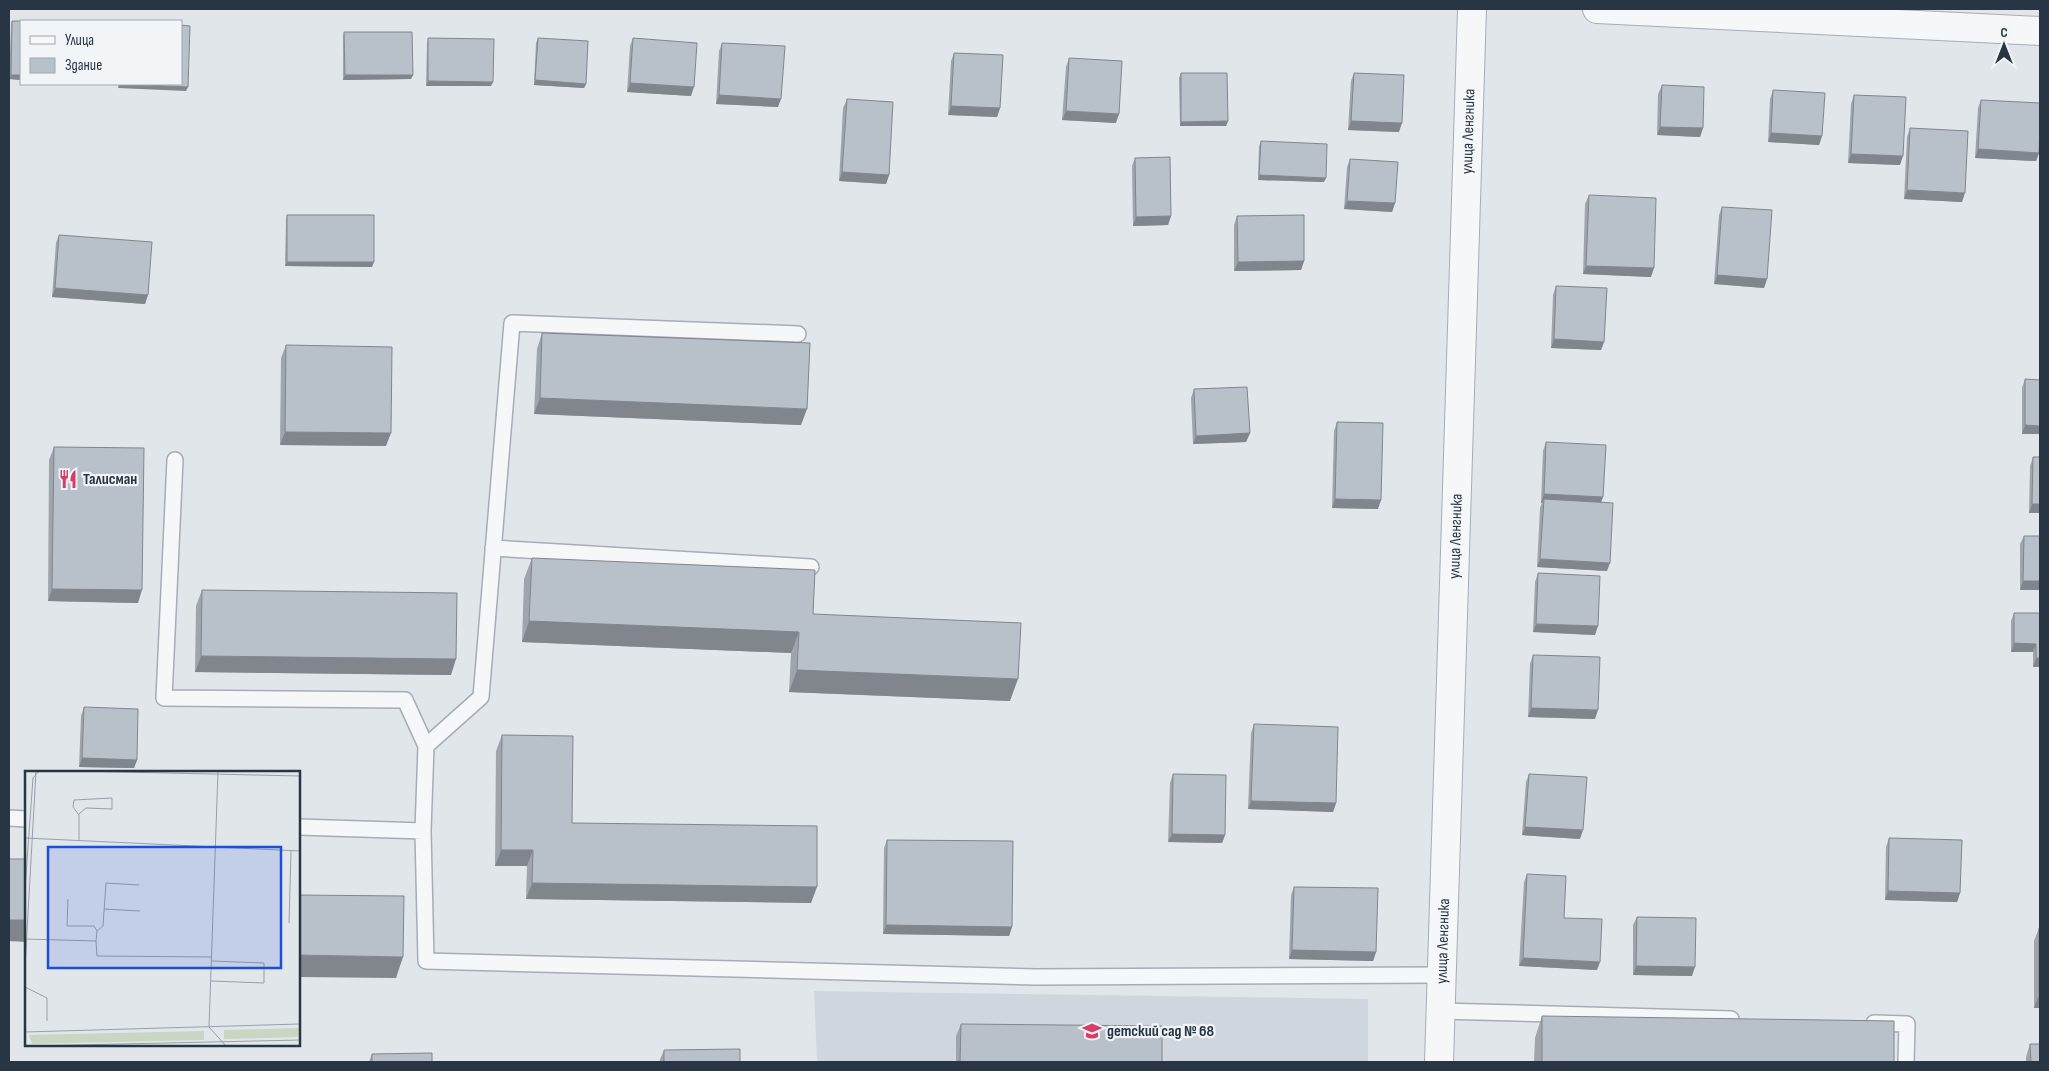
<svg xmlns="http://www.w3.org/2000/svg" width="2049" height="1071" viewBox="0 0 2049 1071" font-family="'Sofia Sans Condensed',sans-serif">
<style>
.built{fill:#cfd6dd}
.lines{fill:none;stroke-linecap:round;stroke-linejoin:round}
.service-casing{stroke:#a6adb6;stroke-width:18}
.minor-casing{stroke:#a6adb6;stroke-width:30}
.tertiary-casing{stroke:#a6adb6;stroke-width:30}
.service{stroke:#f5f7f9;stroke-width:15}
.minor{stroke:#f5f7f9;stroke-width:28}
.tertiary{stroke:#f5f7f9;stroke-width:28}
.wall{fill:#9ea5ad}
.shaded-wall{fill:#81868d}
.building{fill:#b8c0c9;stroke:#81868d}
.labels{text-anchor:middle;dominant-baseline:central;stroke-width:4.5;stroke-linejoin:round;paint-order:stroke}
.street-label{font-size:16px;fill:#283544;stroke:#f1f5f8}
.poi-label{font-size:16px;font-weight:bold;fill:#283544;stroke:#f1f5f8;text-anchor:start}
.inset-road{fill:none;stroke:#979fa8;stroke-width:1}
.view{fill:#1d4ed8;fill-opacity:0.15;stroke:#1d4ed8;stroke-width:2.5}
.inset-edge{fill:none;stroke:#283544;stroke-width:2.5}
</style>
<rect width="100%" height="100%" fill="#e1e6eb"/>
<path class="built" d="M814,991L1368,999V1062H817Z"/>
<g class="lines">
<g class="service-casing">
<path id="service" d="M175,460L164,698L405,700L426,746
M493,548L811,567
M9,818L26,819
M299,827L423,831L426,961L1036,977L1441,975
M423,831L426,746L481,697L512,323L798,334
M1440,1011L1731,1019
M1874,1023L1907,1024L1906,1062"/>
</g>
<g class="minor-casing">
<g id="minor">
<path id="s1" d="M1439,1062L1472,9"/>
</g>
</g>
<g class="tertiary-casing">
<path id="tertiary" d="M1597,9L2040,31"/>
</g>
<use href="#service" class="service"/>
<use href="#minor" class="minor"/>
<use href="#tertiary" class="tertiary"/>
</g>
<path class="wall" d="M12,21H21V80L9,79L11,25Z
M344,32L413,75L411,79L343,80V37Z
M428,38L491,86H426L427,43Z
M538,38L586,84L584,88L534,85L536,43Z
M633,38L691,96L627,92L630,46Z
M722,43L778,107L716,104L719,51Z
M954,53L1000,108L997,117L948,115L951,61Z
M1069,58L1116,123L1062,120L1066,67Z
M1181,73L1228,121L1226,126H1180L1179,78Z
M1354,73L1399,132L1348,130L1351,81Z
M1662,85L1703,128L1700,137L1657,135L1658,94Z
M1773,90L1822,136L1819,145L1768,142L1770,99Z
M1854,95L1900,165L1848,163L1851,104Z
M847,99L889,175L886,184L839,181L843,108Z
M1981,100L2039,153L2036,161L1975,158L1978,108Z
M1910,128L1962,202L1904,199L1907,137Z
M1261,141L1324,182L1258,180L1259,146Z
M1135,158L1171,216L1168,225L1133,226L1132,166Z
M1350,159L1395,203L1392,212L1344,209L1347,167Z
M1589,195L1651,277L1583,274L1585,204Z
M1722,207L1767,279L1764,288L1714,284L1719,215Z
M287,215L372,267L285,266L286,219Z
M1237,216L1304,261L1301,270L1234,271V225Z
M59,235L148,295L145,304L52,297L56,243Z
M1556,286L1604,342L1601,350L1551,348L1553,295Z
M542,333L801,425L534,414L537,349Z
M286,345L386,446L280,445L281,358Z
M2025,379L2040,434H2022V388Z
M1194,389L1250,433L1246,442L1193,444L1191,398Z
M1337,422L1378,509L1332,508L1334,431Z
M1546,442L1603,497L1601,502L1607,571L1537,567L1540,508L1542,503H1541L1543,451Z
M54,447L138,603L48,601L49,460Z
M2033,457L2040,513H2029L2030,466Z
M2024,536H2040V590H2020V544Z
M532,558L813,614L1010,701L789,692L791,653L522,642L524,579Z
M1538,573L1595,635L1533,632L1535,582Z
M202,590L451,675L195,672L196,606Z
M2014,613H2040V667H2033V652H2011V621Z
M1533,655L1595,719L1528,717L1530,664Z
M84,707L137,760L134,768L79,767L81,716Z
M1254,724L1336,803L1333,812L1248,809L1251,733Z
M502,735L572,823L811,903L526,899L527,866H495L496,751Z
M1173,774L1225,835L1222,843L1168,842L1170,783Z
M1529,774L1580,839L1522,835L1526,782Z
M1889,838L1960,893L1957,902L1885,900L1886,847Z
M887,840L1012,927L1009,936L883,934L884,848Z
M1527,874L1564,918L1597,970L1519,966L1524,882Z
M1294,887L1376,952L1373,961L1289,959L1291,895Z
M1637,917L1692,976L1633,975V925Z
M2039,928L2040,1008H2034V941Z
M1542,1016L1894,1062H1534L1535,1038Z
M961,1024L1162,1062H956V1036Z
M2030,1044L2040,1062H2026V1057Z
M664,1050L740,1062H659Z
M372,1054L432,1062H369Z"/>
<path class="shaded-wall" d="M11,75H21V80L9,79Z
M345,75H413L411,79L343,80Z
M535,80L586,84L584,88L534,85Z
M428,81L493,82L491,86H426Z
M630,83L694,87L691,96L627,92Z
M119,84L188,87L186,91L118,88Z
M719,95L781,99L778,107L716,104Z
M951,106L1000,108L997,117L948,115Z
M1066,111L1119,114L1116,123L1062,120Z
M1228,121L1226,126H1180L1181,122Z
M1351,121L1402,123L1399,132L1348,130Z
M1660,127L1703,128L1700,137L1657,135Z
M1771,133L1822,136L1819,145L1768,142Z
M1978,149L2039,153L2036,161L1975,158Z
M1851,154L1903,156L1900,165L1848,163Z
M842,172L889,175L886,184L839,181Z
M1259,175L1326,178L1324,182L1258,180Z
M1907,190L1965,193L1962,202L1904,199Z
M1347,201L1395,203L1392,212L1344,209Z
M1171,216L1168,225L1133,226L1136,217Z
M1304,261L1301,270L1234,271L1238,262Z
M287,262H374L372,267L285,266Z
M1586,266L1654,268L1651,277L1583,274Z
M1717,275L1767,279L1764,288L1714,284Z
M55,288L148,295L145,304L52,297Z
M1554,339L1604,342L1601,350L1551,348Z
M540,398L807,409L801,425L534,414Z
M2025,425L2040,426V434H2022Z
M285,432L391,433L386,446L280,445Z
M1250,433L1246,442L1193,444L1196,436Z
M1544,494L1603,497L1600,505L1544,499L1542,503H1541Z
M1335,499L1381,500L1378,509L1332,508Z
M2032,504H2040V513H2029Z
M1540,559L1610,563L1607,571L1537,567Z
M2023,581H2040V590H2020Z
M52,589L142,590L138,603L48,601Z
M529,621L799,632L791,653L522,642Z
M1536,624L1598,626L1595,635L1533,632Z
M2014,643L2036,644L2033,652H2011Z
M201,656L456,659L451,675L195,672Z
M2036,658H2040V667H2033Z
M797,670L1018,679L1010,701L789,692Z
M1531,708L1598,710L1595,719L1528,717Z
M82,758L137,760L134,768L79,767Z
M1251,801L1336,803L1333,812L1248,809Z
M1525,827L1583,830L1580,839L1522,835Z
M1172,834L1225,835L1222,843L1168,842Z
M501,850H533L527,866H495Z
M532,883L817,887L811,903L526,899Z
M1888,891L1960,893L1957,902L1885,900Z
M9,920H26V942L9,941Z
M886,925L1012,927L1009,936L883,934Z
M1292,950L1376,952L1373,961L1289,959Z
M299,955L403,957L396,978L299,977Z
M1523,958L1600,962L1597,970L1519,966Z
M1636,966L1695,967L1692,976L1633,975Z
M2039,995H2040V1008H2034Z"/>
<path class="building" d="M12,21H23H21V75H11Z
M181,25L190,26L188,87L124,84H181Z
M344,32H412L413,75H345Z
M428,38L494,39L493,82L428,81Z
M538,38L588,41L586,84L535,80Z
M633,38L697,43L694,87L630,83Z
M722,43L785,46L781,99L719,95Z
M954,53L1003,55L1000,108L951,106Z
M1069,58L1122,61L1119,114L1066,111Z
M1181,73H1227L1228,121L1181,122Z
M1354,73L1404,75L1402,123L1351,121Z
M1662,85L1704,87L1703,128L1660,127Z
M1773,90L1825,93L1822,136L1771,133Z
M1854,95L1906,97L1903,156L1851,154Z
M847,99L893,102L889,175L842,172Z
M1981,100L2040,103V128L2039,153L1978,149Z
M1910,128L1968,131L1965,193L1907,190Z
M1261,141L1327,144L1326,178L1259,175Z
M1170,157L1171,216L1136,217L1135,158Z
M1350,159L1398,162L1395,203L1347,201Z
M1589,195L1656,198L1654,268L1586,266Z
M1722,207L1772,210L1767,279L1717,275Z
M287,215H374V262H287Z
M1304,215V261L1238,262L1237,216Z
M59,235L152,242L148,295L55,288Z
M1556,286L1607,288L1604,342L1554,339Z
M542,333L810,343L807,409L540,398Z
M286,345L392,347L391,433L285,432Z
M2025,379L2040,380V426L2025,425Z
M1247,387L1250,433L1196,436L1194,389Z
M1337,422L1383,423L1381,500L1335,499Z
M1546,442L1606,445L1603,497L1544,494Z
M54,447L144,448L142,590L52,589Z
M2033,457H2040V504H2032Z
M1544,499L1613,503L1610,563L1540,559Z
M2024,536H2040V581H2023Z
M532,558L815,570L813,614L1021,623L1018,679L797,670L799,632L529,621Z
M1538,573L1600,576L1598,626L1536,624Z
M202,590L457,593L456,659L201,656Z
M2014,613H2040V658H2036V644L2014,643Z
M1533,655L1600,657L1598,710L1531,708Z
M84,707L138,709L137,760L82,758Z
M1254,724L1338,727L1336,803L1251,801Z
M502,735L573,736L572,823L817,826V887L532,883L533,850H501Z
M1173,774L1226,775L1225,835L1172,834Z
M1529,774L1587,777L1583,830L1525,827Z
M1889,838L1962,840L1960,893L1888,891Z
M887,840L1013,841L1012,927L886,925Z
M9,859H26V920H9Z
M1527,874L1566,876L1564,918L1602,919L1600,962L1523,958Z
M1294,887L1378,888L1376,952L1292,950Z
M299,895L404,896L403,957L299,955Z
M1637,917L1696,918L1695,967L1636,966Z
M2039,928H2040V995H2039Z
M1542,1016L1894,1021V1062H1542Z
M961,1024L1162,1026V1062H960Z
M2030,1044H2040V1062H2031Z
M740,1049V1062H664V1050Z
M432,1053V1062H372V1054Z"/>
<defs>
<g id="restaurant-bare" transform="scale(1.5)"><path d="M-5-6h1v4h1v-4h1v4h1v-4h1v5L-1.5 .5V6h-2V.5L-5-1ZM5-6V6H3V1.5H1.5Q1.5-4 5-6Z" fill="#d93d66" stroke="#f1f5f8" stroke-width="2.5" paint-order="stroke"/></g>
<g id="school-bare" transform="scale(1.5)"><path d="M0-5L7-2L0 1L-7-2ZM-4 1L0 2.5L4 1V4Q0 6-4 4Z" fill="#d93d66" stroke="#f1f5f8" stroke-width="2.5" paint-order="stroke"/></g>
</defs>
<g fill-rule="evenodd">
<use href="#restaurant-bare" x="68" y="479"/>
<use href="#school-bare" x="1092" y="1031"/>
</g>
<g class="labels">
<g class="street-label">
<text stroke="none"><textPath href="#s1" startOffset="931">улица Ленгника</textPath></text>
<text stroke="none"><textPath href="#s1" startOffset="526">улица Ленгника</textPath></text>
<text stroke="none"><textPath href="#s1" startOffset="121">улица Ленгника</textPath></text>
</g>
<g class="poi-label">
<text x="83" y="479">Талисман</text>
<text x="1107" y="1031">детский сад № 68</text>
</g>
</g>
<g transform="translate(25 771)">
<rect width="275" height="275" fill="#e1e6eb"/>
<path d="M275,257V266L199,268V259ZM179,260V269L7,273L4,264Z" fill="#c9d6c2"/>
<path class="inset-road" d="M52,0L275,5M54,43L61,37L87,38V27L49,29L48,36L54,44V69M0,67L275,80M0,118L8,7L14,0M43,128L42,155H69L72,160M79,138L115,140M264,152L266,80M0,168L71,170L72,185L187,186M71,170L72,160L78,155L81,112L114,114M0,196L11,0M186,210L239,212V192L187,190M0,216L22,227V250M184,256L193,0M184,256L201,275M0,261L275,253M6,275L275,269"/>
<path class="view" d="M23,76H256V197H23Z"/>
<rect width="275" height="275" class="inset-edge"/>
</g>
<rect width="2049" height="1071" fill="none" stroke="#283544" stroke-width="20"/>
<rect x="20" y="20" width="162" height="65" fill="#f1f5f8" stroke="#a1a8b0"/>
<rect x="30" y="36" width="25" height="8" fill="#f5f7f9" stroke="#a1a8b0"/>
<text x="65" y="45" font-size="15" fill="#283544">Улица</text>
<rect x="30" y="58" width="25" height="15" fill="#b8c0c9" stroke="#a1a8b0"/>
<text x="65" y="70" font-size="15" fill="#283544">Здание</text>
<g transform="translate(2004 45)" stroke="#f1f5f8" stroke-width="4" paint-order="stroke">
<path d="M0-4L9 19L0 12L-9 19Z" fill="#283544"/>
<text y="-8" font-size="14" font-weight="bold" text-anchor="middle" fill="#283544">С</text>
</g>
</svg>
